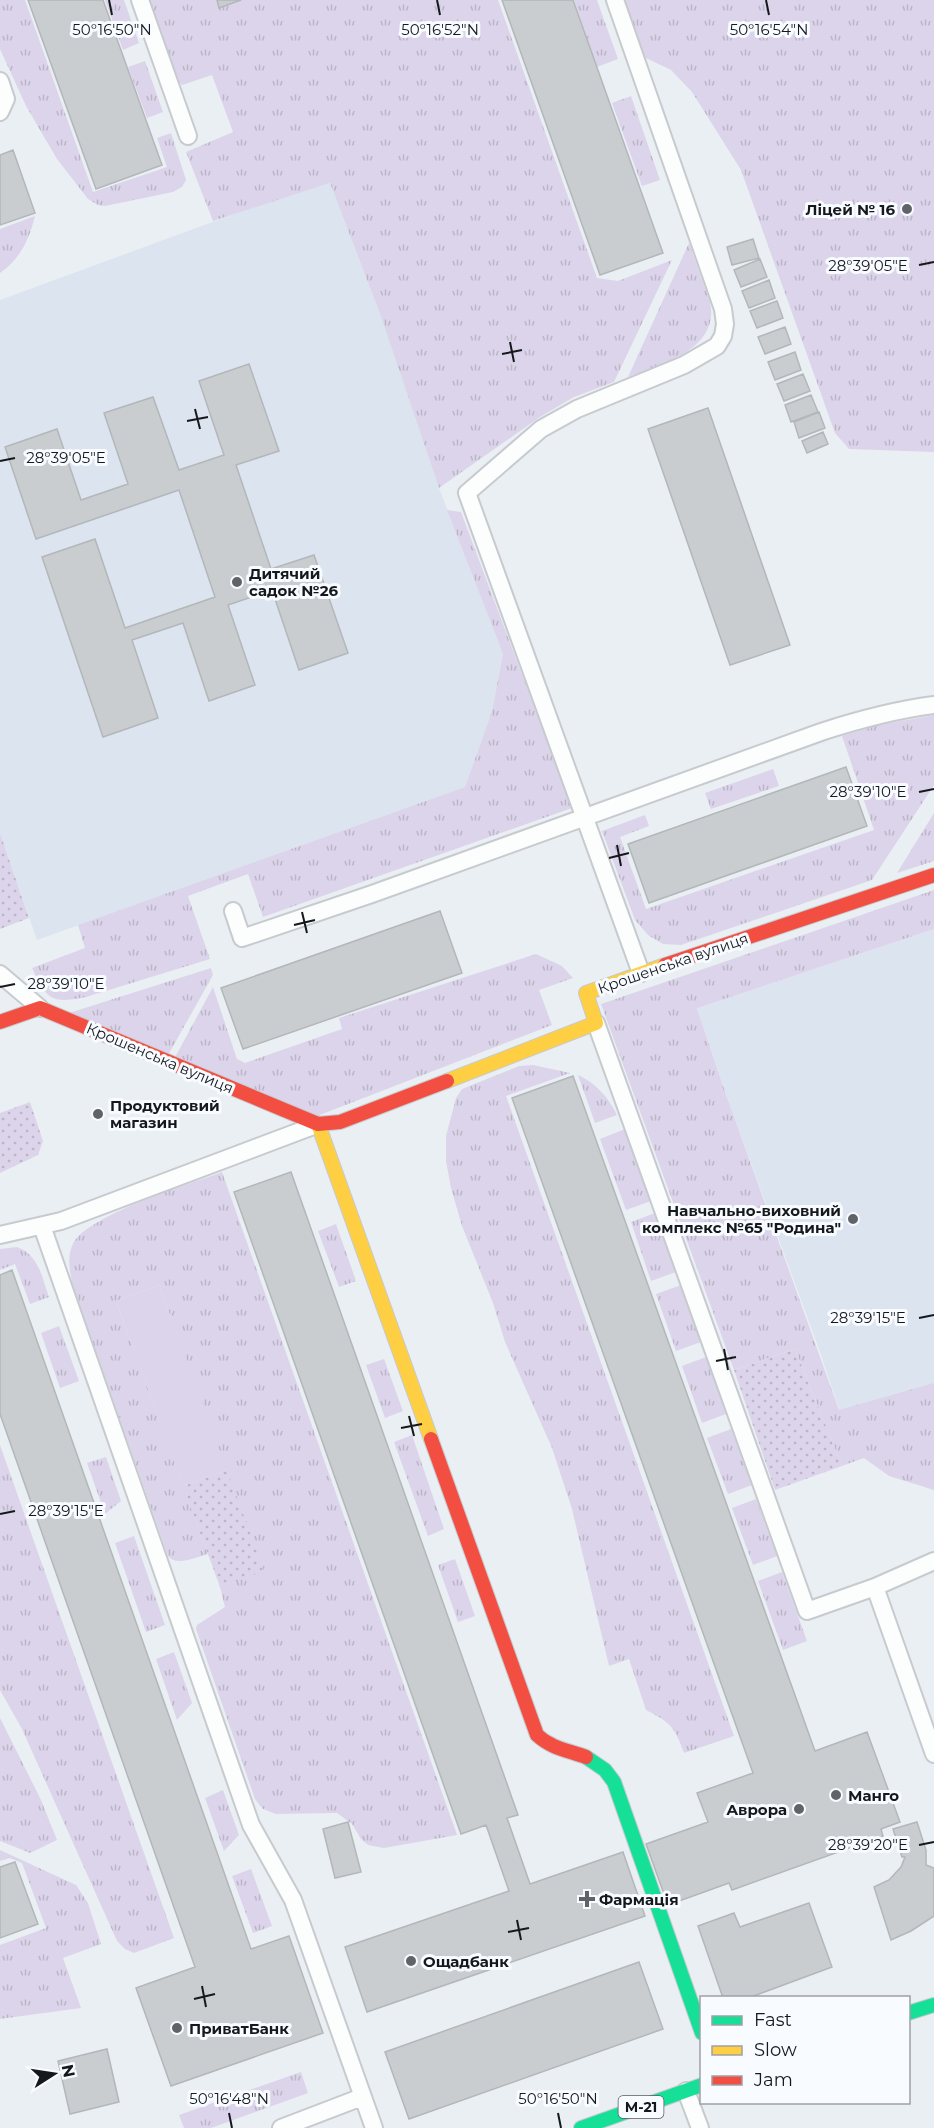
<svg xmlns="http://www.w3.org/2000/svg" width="934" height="2128" viewBox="0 0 934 2128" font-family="Montserrat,sans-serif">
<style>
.built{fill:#dce4ef}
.grass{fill:url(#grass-tufts)}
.park{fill:url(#park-dots)}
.pitch{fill:#dcd4ea}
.building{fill:#c9cdd0;stroke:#b3b7ba;stroke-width:1.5}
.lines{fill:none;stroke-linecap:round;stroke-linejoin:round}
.lane-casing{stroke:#c7cace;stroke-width:20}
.fast-casing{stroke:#c7cace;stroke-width:16}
.slow-casing{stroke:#c7cace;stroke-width:16}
.jam-casing{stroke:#c7cace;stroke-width:16}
.lane{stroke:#fcfdfd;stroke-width:16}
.fast{stroke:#16e098;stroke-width:14}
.slow{stroke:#ffcf43;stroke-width:14}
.jam{stroke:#f24e42;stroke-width:14}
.ticks{fill:none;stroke:#16191c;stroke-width:2}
.poi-dot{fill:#606468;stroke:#f8fbff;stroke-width:2}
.labels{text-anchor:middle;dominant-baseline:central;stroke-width:6;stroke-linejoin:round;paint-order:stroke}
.shield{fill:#f8fbff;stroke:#5a5d60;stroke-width:1.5}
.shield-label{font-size:14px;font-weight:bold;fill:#16191c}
.poi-label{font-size:15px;font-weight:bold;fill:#16191c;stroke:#f8fbff;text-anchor:start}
.street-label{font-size:15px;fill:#16191c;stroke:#f8fbff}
.ticks-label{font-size:15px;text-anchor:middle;fill:#16191c;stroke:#f8fbff;stroke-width:6;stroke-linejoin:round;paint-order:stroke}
</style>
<defs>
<pattern id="grass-tufts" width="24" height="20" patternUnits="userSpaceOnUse" patternTransform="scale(1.5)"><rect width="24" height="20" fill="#dcd4ea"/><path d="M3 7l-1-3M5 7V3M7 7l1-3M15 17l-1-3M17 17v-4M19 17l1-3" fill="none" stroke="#bcb5c8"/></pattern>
<pattern id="park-dots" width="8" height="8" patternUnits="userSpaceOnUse" patternTransform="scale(1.5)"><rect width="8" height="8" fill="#dcd4ea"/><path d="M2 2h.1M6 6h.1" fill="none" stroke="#bcb5c8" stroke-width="1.8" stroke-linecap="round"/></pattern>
</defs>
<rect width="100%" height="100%" fill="#eaeff4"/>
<path class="built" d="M330,183L380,314L439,488L503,654L492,711L465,787L37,940L0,833V300L248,209Z
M934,929V1412L848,1436L820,1352L723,1086L697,1007Z"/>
<path class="grass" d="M0,0H25L93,192L167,167L157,138L171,133L186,180L182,187L173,192L105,206L98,205L88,199L57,159L26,106L0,49Z
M105,0H124L139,43L123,50Z
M150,0H498L597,278L618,281L672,260L614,382L574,397L540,417L439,488L380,314L330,183L213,221L186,152L233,132L212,75L182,85L179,82Z
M574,0H597L618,59L597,67Z
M624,0H934V452L849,449L835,433L741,170L692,92L671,70L644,57Z
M145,61L163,112L147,118L128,67Z
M631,96L660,180L642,186L612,103Z
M35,216C29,240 20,259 0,273V229Z
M689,243L710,302C720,349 662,364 628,377Z
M447,510L461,512L572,808L263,917L248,874L188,896L210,959L86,997C51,1004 47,1000 32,968L85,948L78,925L465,787L492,711L503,654Z
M934,715V785L872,880L681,945L663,944L648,935L635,920L602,831L645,815L649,826L620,837L646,909L874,830L842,736L879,725Z
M773,769L779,786L711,809L705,793Z
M934,813V861L897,873Z
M934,890V929L697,1008L723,1086L839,1410L934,1383V1490L889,1476L864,1458L842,1466L795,1349L734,1370L601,1004Z
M536,954L562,966L573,978L539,990L552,1025L312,1118L173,1061L213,987L237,1059L245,1063L342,1029L339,1018Z
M211,968L213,975L167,1057L66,1014Z
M533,1065L570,1073L506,1096L734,1736L684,1753C675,1727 671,1723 646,1710L629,1659L609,1666L572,1509L552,1448L505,1342L493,1303L462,1226L451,1188L446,1161V1136L456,1098L462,1089L519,1066Z
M578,1075C597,1084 608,1097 617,1115L595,1123Z
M625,1129L651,1201L626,1210L600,1139Z
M222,1172L457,1835L384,1848L368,1845L361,1839L352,1824L337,1813L276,1814L263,1809L255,1799L196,1629L197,1625L225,1607L220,1587L263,1571L159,1285L116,1301L208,1554C196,1557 177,1567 168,1556L72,1283C70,1271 67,1258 72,1246C83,1216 190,1184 222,1172Z
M655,1213L676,1272L651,1281L631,1222Z
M336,1224L356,1281L339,1287L318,1231Z
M17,1247C39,1255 42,1278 49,1297L30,1304L15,1264L0,1270V1249Z
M681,1285L701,1342L676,1351L656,1294Z
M59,1326L79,1381L60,1388L41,1333Z
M706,1357L726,1414L702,1423L682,1366Z
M384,1359L403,1411L385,1418L366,1365Z
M731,1429L752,1485L728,1494L707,1438Z
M412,1435L444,1529L428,1536L394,1442Z
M0,1445L174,1938L134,1953L125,1949L117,1941L22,1729L0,1690Z
M106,1457L121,1501L105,1514L87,1463Z
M756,1499L777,1556L753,1565L732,1508Z
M134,1536L165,1625L146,1632L115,1543Z
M455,1559L475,1616L458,1622L438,1565Z
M782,1572L807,1641L783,1650L758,1581Z
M174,1652L192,1703L177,1720L156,1659Z
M0,1718L41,1800L57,1840L30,1853L0,1841Z
M223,1790L239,1835L224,1851L205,1798Z
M0,1850L76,1885L88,1903L101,1944L63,1958L81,2008L0,2019V1945L46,1928L22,1863L10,1858L0,1861Z
M251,1869L272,1926L253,1933L232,1876Z
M301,2072L308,2093L211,2128H184L179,2115Z"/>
<path class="park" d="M0,833L29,918L0,929Z
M30,1102L43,1141L38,1155L0,1173V1113Z
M795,1349L842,1466L775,1490L734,1370Z
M227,1470L264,1571L220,1587L183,1486Z"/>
<path class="pitch" d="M159,1285L227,1470L183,1486L116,1301Z"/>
<path class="building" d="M28,0H103L162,165L96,189Z
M217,0H241L219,8Z
M502,0H573L663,253L600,275Z
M13,150L35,213L0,225V155Z
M753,239L759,258L732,265L727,247Z
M760,259L767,277L741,287L734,270Z
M769,280L775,298L749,308L742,291Z
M777,301L783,318L757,328L750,311Z
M785,327L791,344L765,354L758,337Z
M795,352L801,370L775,380L768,362Z
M249,364L279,451L236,465L271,569L314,555L348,653L299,670L272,590L228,605L255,685L209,701L183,623L132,640L158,718L103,737L42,557L95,539L125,628L215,597L179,490L36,539L5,447L57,429L81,500L128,484L104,413L153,397L179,470L224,455L199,381Z
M803,374L810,391L784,401L777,384Z
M811,395L818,412L791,422L785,405Z
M708,408L790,645L730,665L648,429Z
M819,412L825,428L799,438L794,422Z
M823,432L828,444L807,453L802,441Z
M846,767L867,826L649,903L628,844Z
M440,911L462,973L243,1049L221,988Z
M573,1076L815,1751L867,1732L900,1822L881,1829L883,1836L732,1890L729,1883L668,1905L646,1844L708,1822L697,1793L753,1773L512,1098Z
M291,1172L518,1815L507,1818L530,1884L623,1852L645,1916L367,2012L345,1947L509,1891L486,1825L461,1834L234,1192Z
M12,1270L251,1949L289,1936L323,2033L171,2086L136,1988L195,1967L0,1414V1275Z
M348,1822L361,1872L335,1878L323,1829Z
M917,1822L926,1850V1865L934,1868V1916L911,1931L891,1940L874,1887L889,1880L901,1867L905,1857H902L893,1829Z
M15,1862L38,1924L0,1938V1867Z
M809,1903L832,1967L748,1998H723L698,1926L734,1913L740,1927Z
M639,1962L663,2029L409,2119L385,2052Z
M107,2049L119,2102L70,2114L58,2061Z"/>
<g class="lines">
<g class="lane-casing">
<path id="lane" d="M140,0L188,136
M615,0L723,309L725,324L723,336L717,346L684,365L577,409L541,429L467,493L641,973
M0,81L6,99L0,112
M233,911L242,938L372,894L821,732C858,720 895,710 934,705
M0,974L40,1008
M596,1023L807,1611L875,1587L934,1561
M42,1226L251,1825L293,1900L374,2128
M0,1235L61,1221L316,1125
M875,1587L934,1754
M686,2091L700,2128
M281,2128L362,2097"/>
</g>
<g class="fast-casing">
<path id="fast" d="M586,1757L605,1770L614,1782L702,2033
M908,2013L934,2005
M581,2128L702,2085"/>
</g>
<g class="slow-casing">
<path id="slow" d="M447,1081L596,1023L586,993L665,965
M318,1124L431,1439"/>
</g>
<g class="jam-casing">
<path id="jam" d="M665,965L934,875
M0,1022L40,1008L318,1124L340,1122L447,1081
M431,1439L537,1735C552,1749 568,1750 586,1757"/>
</g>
<use href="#lane" class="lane"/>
<use href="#fast" class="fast"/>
<use href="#slow" class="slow"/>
<use href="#jam" class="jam"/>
</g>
<path class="ticks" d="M109,0L112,15M437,0L440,15M766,0L769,15M919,265L934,262M510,342L514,362M502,354L522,350M195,409L200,429M187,421L208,417M0,461L15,458M919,792L934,789M617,845L621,866M609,858L629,853M302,912L307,933M294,925L315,920M0,987L15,984M919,1318L934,1315M724,1349L728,1370M716,1361L736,1357M409,1416L414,1436M401,1428L422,1424M0,1514L15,1511M919,1845L934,1842M517,1920L521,1940M508,1932L529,1928M202,1986L206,2007M194,1999L215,1994M229,2113L232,2128M558,2113L561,2128"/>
<g class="poi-dot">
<circle cx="907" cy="209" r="6"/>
<circle cx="237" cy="582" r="6"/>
<circle cx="98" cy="1114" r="6"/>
<circle cx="853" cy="1219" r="6"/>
<circle cx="836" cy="1795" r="6"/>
<circle cx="799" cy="1809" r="6"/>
<path d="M584 1890h6v6h6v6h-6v6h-6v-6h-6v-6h6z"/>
<circle cx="411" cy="1961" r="6"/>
<circle cx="177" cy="2028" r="6"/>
</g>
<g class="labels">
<rect class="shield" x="618.5" y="2096" width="45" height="22" rx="4.5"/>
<g class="shield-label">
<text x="641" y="2107">М-21</text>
</g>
<g class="poi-label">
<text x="895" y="209" text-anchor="end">Ліцей № 16</text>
<text x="249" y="573">Дитячий<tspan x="249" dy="17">садок №26</tspan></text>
<text x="110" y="1105">Продуктовий<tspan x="110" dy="17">магазин</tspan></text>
<text x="841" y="1210" text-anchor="end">Навчально-виховний<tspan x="841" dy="17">комплекс №65 "Родина"</tspan></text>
<text x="848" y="1795">Манго</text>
<text x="787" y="1809" text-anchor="end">Аврора</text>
<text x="599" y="1899">Фармація</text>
<text x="423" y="1961">Ощадбанк</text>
<text x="189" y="2028">ПриватБанк</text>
</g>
<g class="street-label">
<text transform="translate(673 963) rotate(-19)">Крошенська вулиця</text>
<text transform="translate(160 1058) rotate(23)">Крошенська вулиця</text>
</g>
</g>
<g class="ticks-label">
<text x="112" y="35">50°16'50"N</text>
<text x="440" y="35">50°16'52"N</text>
<text x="769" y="35">50°16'54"N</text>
<text x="868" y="271">28°39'05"E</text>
<text x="66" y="463">28°39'05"E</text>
<text x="868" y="797">28°39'10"E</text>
<text x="66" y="989">28°39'10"E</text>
<text x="868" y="1323">28°39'15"E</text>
<text x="66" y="1516">28°39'15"E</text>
<text x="868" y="1850">28°39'20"E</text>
<text x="229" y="2104">50°16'48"N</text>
<text x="558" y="2104">50°16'50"N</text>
</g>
<rect x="700" y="1996" width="210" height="108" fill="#f8fbff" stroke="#9ea1a4" stroke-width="1.5"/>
<rect x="712" y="2016" width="30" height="9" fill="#16e098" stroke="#9ea1a4" stroke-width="1.5"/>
<text x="754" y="2026" font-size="18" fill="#16191c">Fast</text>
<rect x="712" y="2046" width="30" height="9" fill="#ffcf43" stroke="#9ea1a4" stroke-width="1.5"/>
<text x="754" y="2056" font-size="18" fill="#16191c">Slow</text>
<rect x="712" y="2076" width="30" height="9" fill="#f24e42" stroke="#9ea1a4" stroke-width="1.5"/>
<text x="754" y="2086" font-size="18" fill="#16191c">Jam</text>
<g transform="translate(54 2074) rotate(78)" stroke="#f8fbff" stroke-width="4.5" paint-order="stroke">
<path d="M0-4.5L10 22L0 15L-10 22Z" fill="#16191c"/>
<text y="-9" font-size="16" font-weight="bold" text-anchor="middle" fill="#16191c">N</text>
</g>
</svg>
